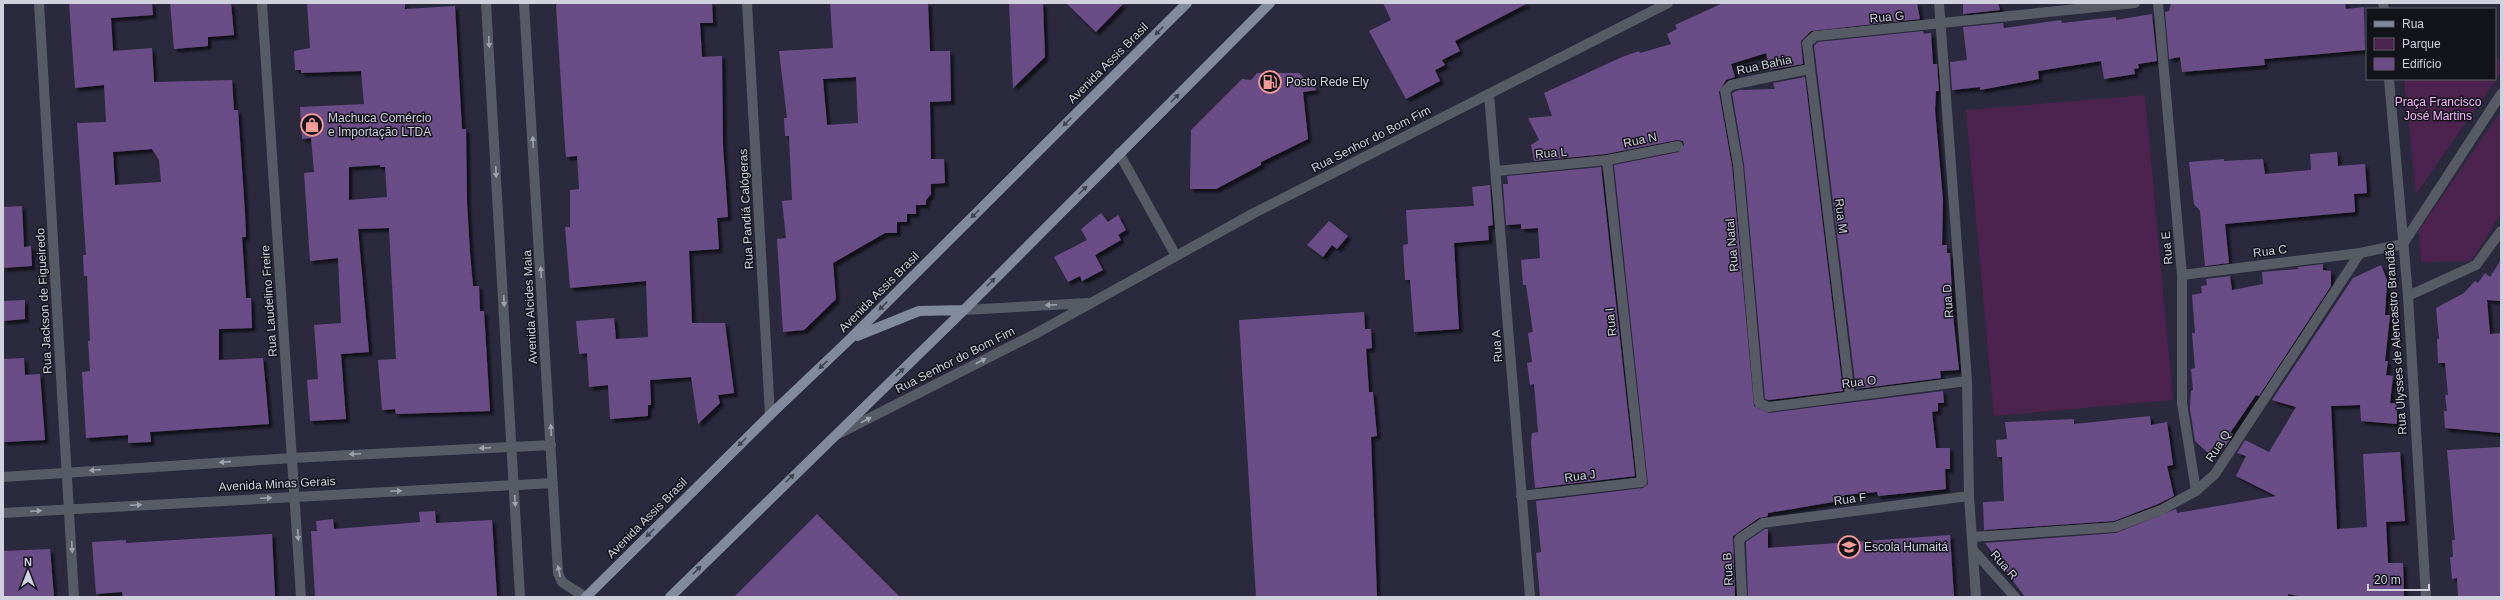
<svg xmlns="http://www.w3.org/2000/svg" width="2504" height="600" viewBox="0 0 2504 600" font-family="Arial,sans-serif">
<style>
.green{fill:#4c234f}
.building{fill:#6a4d86;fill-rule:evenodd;filter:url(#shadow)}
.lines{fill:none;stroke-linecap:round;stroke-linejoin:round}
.minor{stroke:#575b65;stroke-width:10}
.tertiary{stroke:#575b65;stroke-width:10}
.primary{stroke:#828a9e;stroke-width:10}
.oneway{fill:#3f4350}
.oneway2{fill:#a0a2ae}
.labels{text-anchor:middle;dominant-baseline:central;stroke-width:3;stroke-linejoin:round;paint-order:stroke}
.street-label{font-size:12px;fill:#d1d1de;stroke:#13131c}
.poi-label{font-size:12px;fill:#d1d1de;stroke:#13131c;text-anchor:start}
.park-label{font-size:12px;fill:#fbb4fe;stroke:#13131c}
</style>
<defs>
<filter id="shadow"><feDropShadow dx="3.5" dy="3.5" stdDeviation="1" flood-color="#0009"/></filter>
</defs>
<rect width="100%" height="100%" fill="#2a293d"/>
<path class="green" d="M2501,58V72L2416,194L2404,79H2495V59Z
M2145,95L2173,400L1994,416L1966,110Z
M2501,111V214L2471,261L2421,262L2419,230Z"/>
<path class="building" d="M69,3H152L153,15L111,18L113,51L152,48L154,82L232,80L234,110H238L245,213L246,237H242L246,298H251L252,328L219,329V360L263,358L269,424L150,432L151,442L128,443V435L86,438L82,372L90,371L88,341H90L87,276H84L83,255H86L77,123L106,122L104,85L75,88ZM152,149L159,160L161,182L115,185L113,152Z
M170,3H231L234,35L208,37V46L174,49Z
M307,3H405V9L455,6L462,129H466L467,203L470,253L473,286H479L480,311H484L490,411L396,414L395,409L382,410L378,360L396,359L389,228L358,229L369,352L341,354L346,419L310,421L307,380L318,379L314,325L341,323L338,258L310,261L304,173L314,172L311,138L302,139L300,107L364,104L361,71L301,73V70H295L294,51L310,48ZM380,165V167H385L387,197L349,200V167Z
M557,3H712L713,23H700L702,57L722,56L723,146L728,217L717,218L719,249L689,251L692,323H725L734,393L718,395L720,403L698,424L691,377L650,380L651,405H648V416L610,419L608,385L589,387L587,353L579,354L576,321L614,318L616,339L648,337L646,281L570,288L565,227H570V190L579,189L577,156L566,157L565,146L556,6Z
M830,3H928L930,51H950L951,101L930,102L931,159H944L945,183L931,184V194L926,200V205H916V214H907V222H897V233H885L833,263L836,299L804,330L783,332L777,239L786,238L782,201L792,200L789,136H785L784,118H787L779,51L833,48ZM856,77L858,123L827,125L823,79Z
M1009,3H1043L1045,57L1013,88Z
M1066,3H1124L1096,32Z
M1383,3H1528L1455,41L1460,51L1442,60L1445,65L1435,70L1440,81L1406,99L1369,31L1391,20Z
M1723,3H1917L1920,19L1811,31L1801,41L1803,64L1770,70L1766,53L1731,64L1735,77L1726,80L1719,92L1732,166L1754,406L1769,413L1943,391L1944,403H1938V411L1932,412L1936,448H1950V469H1945L1946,489L1878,496L1877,492L1844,495L1845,500L1768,513V516L1759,518L1733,536L1735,597H1540L1536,553L1541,552L1536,501L1643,488L1648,484L1614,165L1679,152L1684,145L1683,141L1677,140L1606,154L1534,161L1531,145L1539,140L1528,118L1552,116L1544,93L1622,57L1639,51L1640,53L1671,44L1667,34L1677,29L1675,25Z
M1963,3H1998L2000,10L1963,14Z
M2171,3H2345L2346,9L2364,7L2365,50L2264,59L2265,65L2182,72L2180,57L2169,59L2165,12L2169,11Z
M2152,14L2157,61L2138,64L2139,68L2134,69L2135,74L2104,79L2101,61L2038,71L2039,79L1980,90V87L1952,90L1950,62L1967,60L1963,27L2003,23L2004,28L2061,20L2062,23L2116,17V20Z
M1923,31L1924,34L1931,33L1933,64H1937L1939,91H1936L1935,110L1943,200L1942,245H1947V253H1950L1953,315L1959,370L1940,371L1941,378L1856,389L1814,46L1818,42Z
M1257,73H1299L1317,90L1303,92L1308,139L1261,162V165L1216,189H1190L1191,130L1242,79L1251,80Z
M1805,77L1843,391L1769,400L1765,399L1744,164L1732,93L1739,90L1775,89L1773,83Z
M2337,152L2338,166L2365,164L2367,193L2354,194L2355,212L2225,224L2229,263L2205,266L2200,211L2194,204L2189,162L2224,159V161L2263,159L2265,174L2311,170L2310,154Z
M1601,167L1635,476L1535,488L1531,443L1532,433L1538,432L1534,384L1530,385L1527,363L1532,362L1528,333L1533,332L1526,285H1523L1521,260L1540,258L1538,228L1521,229V224L1506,225L1503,184H1508L1507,176Z
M1490,185L1493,225L1488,226L1489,240L1454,243L1459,329L1414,332L1410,280H1405L1403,245L1408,244L1406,210L1474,206L1472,187Z
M22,206L24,247L31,246L32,266L3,268V207Z
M1101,213L1108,222L1118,215L1126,230L1118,235L1121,240L1095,255L1103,270L1082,281L1080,276L1068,282L1054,257L1087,240L1081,229Z
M1329,221L1348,236L1337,249L1332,245L1323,257L1307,245Z
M2501,260V301L2487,300L2490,334L2501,333V433L2445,428L2444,411H2447L2445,395H2448L2445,363H2438L2437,339H2439L2436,308L2464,293L2475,281L2478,283L2485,273L2490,277Z
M2323,264V270L2331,271V286L2259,396L2256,395L2230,433L2233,434L2225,447L2220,442L2209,454L2195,441L2190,409L2191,391L2193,390L2191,369L2195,368L2192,333H2195L2192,295L2202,293L2201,286L2207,285L2206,279L2230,276L2232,290L2263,284L2262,272L2298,269V267Z
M2381,265L2387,280L2385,315H2390L2385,361H2388L2386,375L2393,376L2390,403H2397V424L2361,421L2360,405L2331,406L2337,529L2367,527L2363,454L2400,452L2405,521L2386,522L2388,563H2403L2404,597H2304L2288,594V597H2025L1985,543L2116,533L2176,509L2177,513L2276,496L2236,476L2246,456L2237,453L2245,440L2269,452L2296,407L2272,400L2353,278Z
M25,300V319L3,321V301Z
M1364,312L1365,329H1371L1372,348L1366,349L1369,392H1373L1377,436L1371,437L1377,597H1256L1239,320Z
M24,358L25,375L40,374L45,440L3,442V359Z
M2150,416L2151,425L2167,422L2173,465L2167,466L2174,496L2158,504L2114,521L1984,530L1983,502L2004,501L2002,457H1997L1996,440L2007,439L2005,422L2074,419V424Z
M2501,447V597H2458L2457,578L2452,579L2450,557H2453L2452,540H2455L2447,450Z
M435,511L436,523L492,520L497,597L315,596L311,531H317L316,521L333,519L334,529L397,524L420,522L419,512Z
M817,514L900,597H734Z
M1765,529H1768V548L1950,535L1954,597H1748L1746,542Z
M272,534L275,597H123L122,592L96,594L92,542L126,540V543Z
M50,549L54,597H3V551Z"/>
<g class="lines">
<path class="minor" d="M39,3L74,597
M262,3L301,597
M747,3L770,415
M1939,3L1967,381L1969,496L1976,597
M2158,3L2182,275V403L2196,491
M2383,3L2384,9
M1809,69L1731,85L1725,91L1738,165L1759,403L1768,407L1967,381
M2389,79L2408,296L2426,597
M1489,94L1530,597
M1119,153L1176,256
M1497,171L1607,160L1678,146
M2182,275L2360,253
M2408,296L2476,265L2501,231
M1850,396L1807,43L1815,36L2135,3
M1521,496L1642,482L1607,160
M1972,537L2115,527L2161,510L2196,491L2215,474L2360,253L2403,244L2501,94
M1974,551L2015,597
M1742,597L1739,539L1763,523L1969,496"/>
<path class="tertiary" d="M486,3L520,597
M524,3L558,573L562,582L585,597
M964,310L1088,303
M838,434L1035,334L1254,213L1668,3
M3,477L292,458L551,445
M3,513L553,483"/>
<path class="primary" d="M857,336L919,311L964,310
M586,597L770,415L851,338L1187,3
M670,597L964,310L1270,3"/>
</g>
<defs><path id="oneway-solid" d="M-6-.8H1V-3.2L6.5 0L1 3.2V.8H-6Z"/></defs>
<g class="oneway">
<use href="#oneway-solid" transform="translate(1159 31) rotate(135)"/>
<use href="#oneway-solid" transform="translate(1175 98) rotate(-45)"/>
<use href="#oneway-solid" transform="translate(1067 122) rotate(135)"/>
<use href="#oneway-solid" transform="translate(1083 190) rotate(-45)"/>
<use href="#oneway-solid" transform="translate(975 214) rotate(135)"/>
<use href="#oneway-solid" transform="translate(991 282) rotate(-45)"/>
<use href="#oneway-solid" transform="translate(883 306) rotate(135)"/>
<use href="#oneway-solid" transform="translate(823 365) rotate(137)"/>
<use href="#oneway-solid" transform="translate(900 372) rotate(-44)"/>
<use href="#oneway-solid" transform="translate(742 442) rotate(135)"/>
<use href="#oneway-solid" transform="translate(790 478) rotate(-45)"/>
<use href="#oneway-solid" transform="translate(650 533) rotate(135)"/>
<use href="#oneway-solid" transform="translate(697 570) rotate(-45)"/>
</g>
<g class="oneway2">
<use href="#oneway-solid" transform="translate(489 42) rotate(87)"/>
<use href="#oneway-solid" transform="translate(533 142) rotate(-93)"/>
<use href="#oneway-solid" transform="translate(496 172) rotate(87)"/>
<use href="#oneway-solid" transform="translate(541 272) rotate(-93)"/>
<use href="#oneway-solid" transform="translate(504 301) rotate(87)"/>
<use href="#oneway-solid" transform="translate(1051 305) rotate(177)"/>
<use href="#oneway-solid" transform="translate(981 361) rotate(-27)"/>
<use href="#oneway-solid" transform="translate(866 420) rotate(-27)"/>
<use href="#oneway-solid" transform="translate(551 430) rotate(-93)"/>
<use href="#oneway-solid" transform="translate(485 448) rotate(177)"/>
<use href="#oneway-solid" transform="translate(355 454) rotate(177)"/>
<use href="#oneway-solid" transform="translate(225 462) rotate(176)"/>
<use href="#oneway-solid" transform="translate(95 470) rotate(176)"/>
<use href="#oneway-solid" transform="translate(396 491) rotate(-3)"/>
<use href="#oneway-solid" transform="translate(266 498) rotate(-3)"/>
<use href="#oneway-solid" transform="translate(515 501) rotate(87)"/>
<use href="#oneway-solid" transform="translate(136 505) rotate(-3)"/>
<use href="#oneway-solid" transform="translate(36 511) rotate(-4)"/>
<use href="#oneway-solid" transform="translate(298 535) rotate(87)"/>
<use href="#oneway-solid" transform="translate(72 547) rotate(87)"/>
<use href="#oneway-solid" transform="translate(559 571) rotate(-102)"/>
</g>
<defs>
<g id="fuel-ring" transform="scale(1.15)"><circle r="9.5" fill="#13131c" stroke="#f59b98" stroke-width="1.5"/><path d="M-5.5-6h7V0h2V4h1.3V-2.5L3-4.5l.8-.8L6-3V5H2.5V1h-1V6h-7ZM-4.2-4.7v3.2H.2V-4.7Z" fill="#f59b98"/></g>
<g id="shop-ring" transform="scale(1.15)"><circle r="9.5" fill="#13131c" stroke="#f59b98" stroke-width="1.5"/><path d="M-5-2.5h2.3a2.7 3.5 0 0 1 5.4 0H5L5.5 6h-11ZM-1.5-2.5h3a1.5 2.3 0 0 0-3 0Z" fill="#f59b98"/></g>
<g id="school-ring" transform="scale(1.15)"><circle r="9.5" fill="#13131c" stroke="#f59b98" stroke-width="1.5"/><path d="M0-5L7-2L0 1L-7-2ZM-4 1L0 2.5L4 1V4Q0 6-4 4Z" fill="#f59b98"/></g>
</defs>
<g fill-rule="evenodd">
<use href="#fuel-ring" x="1270" y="82"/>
<use href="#shop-ring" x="312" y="125"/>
<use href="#school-ring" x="1849" y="547"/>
</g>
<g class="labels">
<g class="street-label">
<text transform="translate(1887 17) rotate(-5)">Rua G</text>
<text transform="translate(1108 63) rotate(-45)">Avenida Assis Brasil</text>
<text transform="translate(1764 65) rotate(-12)">Rua Bahia</text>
<text transform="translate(1371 139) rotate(-27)">Rua Senhor do Bom Fim</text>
<text transform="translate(1640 140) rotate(-12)">Rua N</text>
<text transform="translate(1551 153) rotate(-5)">Rua L</text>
<text transform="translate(746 209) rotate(-93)">Rua Pandiá Calógeras</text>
<text transform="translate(1841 216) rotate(83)">Rua M</text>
<text transform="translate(1732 245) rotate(-95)">Rua Natal</text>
<text transform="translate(2167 248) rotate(-95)">Rua E</text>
<text transform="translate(2270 251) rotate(-7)">Rua C</text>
<text transform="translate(879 292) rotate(-45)">Avenida Assis Brasil</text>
<text transform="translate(44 301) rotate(-93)">Rua Jackson de Figueiredo</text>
<text transform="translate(269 301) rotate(-94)">Rua Laudelino Freire</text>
<text transform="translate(1948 301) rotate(-94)">Rua D</text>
<text transform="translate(530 307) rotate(-93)">Avenida Alcides Maia</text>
<text transform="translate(1611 322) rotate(-96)">Rua I</text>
<text transform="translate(2396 339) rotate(-94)">Rua Ulysses de Alencastro Brandão</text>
<text transform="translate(1497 346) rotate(-94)">Rua A</text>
<text transform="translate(955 360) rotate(-27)">Rua Senhor do Bom Fim</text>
<text transform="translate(1859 382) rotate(-7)">Rua O</text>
<text transform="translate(2218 446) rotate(-57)">Rua Q</text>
<text transform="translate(1580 476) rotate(-7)">Rua J</text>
<text transform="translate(277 484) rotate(-3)">Avenida Minas Gerais</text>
<text transform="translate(1850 499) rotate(-7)">Rua F</text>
<text transform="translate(647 518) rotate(-45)">Avenida Assis Brasil</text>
<text transform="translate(2004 565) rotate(48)">Rua R</text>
<text transform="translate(1728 569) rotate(-93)">Rua B</text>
</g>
<g class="poi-label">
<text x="1286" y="82">Posto Rede Ely</text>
<text x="328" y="118">Machuca Comércio<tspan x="328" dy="14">e Importação LTDA</tspan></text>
<text x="1864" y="547">Escola Humaitá</text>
</g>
<g class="park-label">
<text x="2438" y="102">Praça Francisco<tspan x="2438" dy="14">José Martins</tspan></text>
</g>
</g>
<rect width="2504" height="600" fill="none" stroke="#d1d1de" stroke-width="8"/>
<rect x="2366" y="8" width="130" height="72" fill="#13131c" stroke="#5f5f6a"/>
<rect x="2374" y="21" width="20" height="6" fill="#828a9e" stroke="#5f5f6a"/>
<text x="2402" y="28" font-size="12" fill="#d1d1de">Rua</text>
<rect x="2374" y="38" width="20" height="12" fill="#4c234f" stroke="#5f5f6a"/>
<text x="2402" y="48" font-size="12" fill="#d1d1de">Parque</text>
<rect x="2374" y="58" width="20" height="12" fill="#6a4d86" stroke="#5f5f6a"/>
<text x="2402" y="68" font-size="12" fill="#d1d1de">Edifício</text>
<g transform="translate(28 572)" stroke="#13131c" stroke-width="3" paint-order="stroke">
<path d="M0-3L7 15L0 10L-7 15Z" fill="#d1d1de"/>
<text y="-6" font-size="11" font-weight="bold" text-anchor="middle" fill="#d1d1de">N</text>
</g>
<path d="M2368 584v6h61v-6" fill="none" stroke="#d1d1de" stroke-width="2"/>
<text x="2374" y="584" font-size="12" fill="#d1d1de" stroke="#13131c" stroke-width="3" paint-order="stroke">20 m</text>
</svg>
